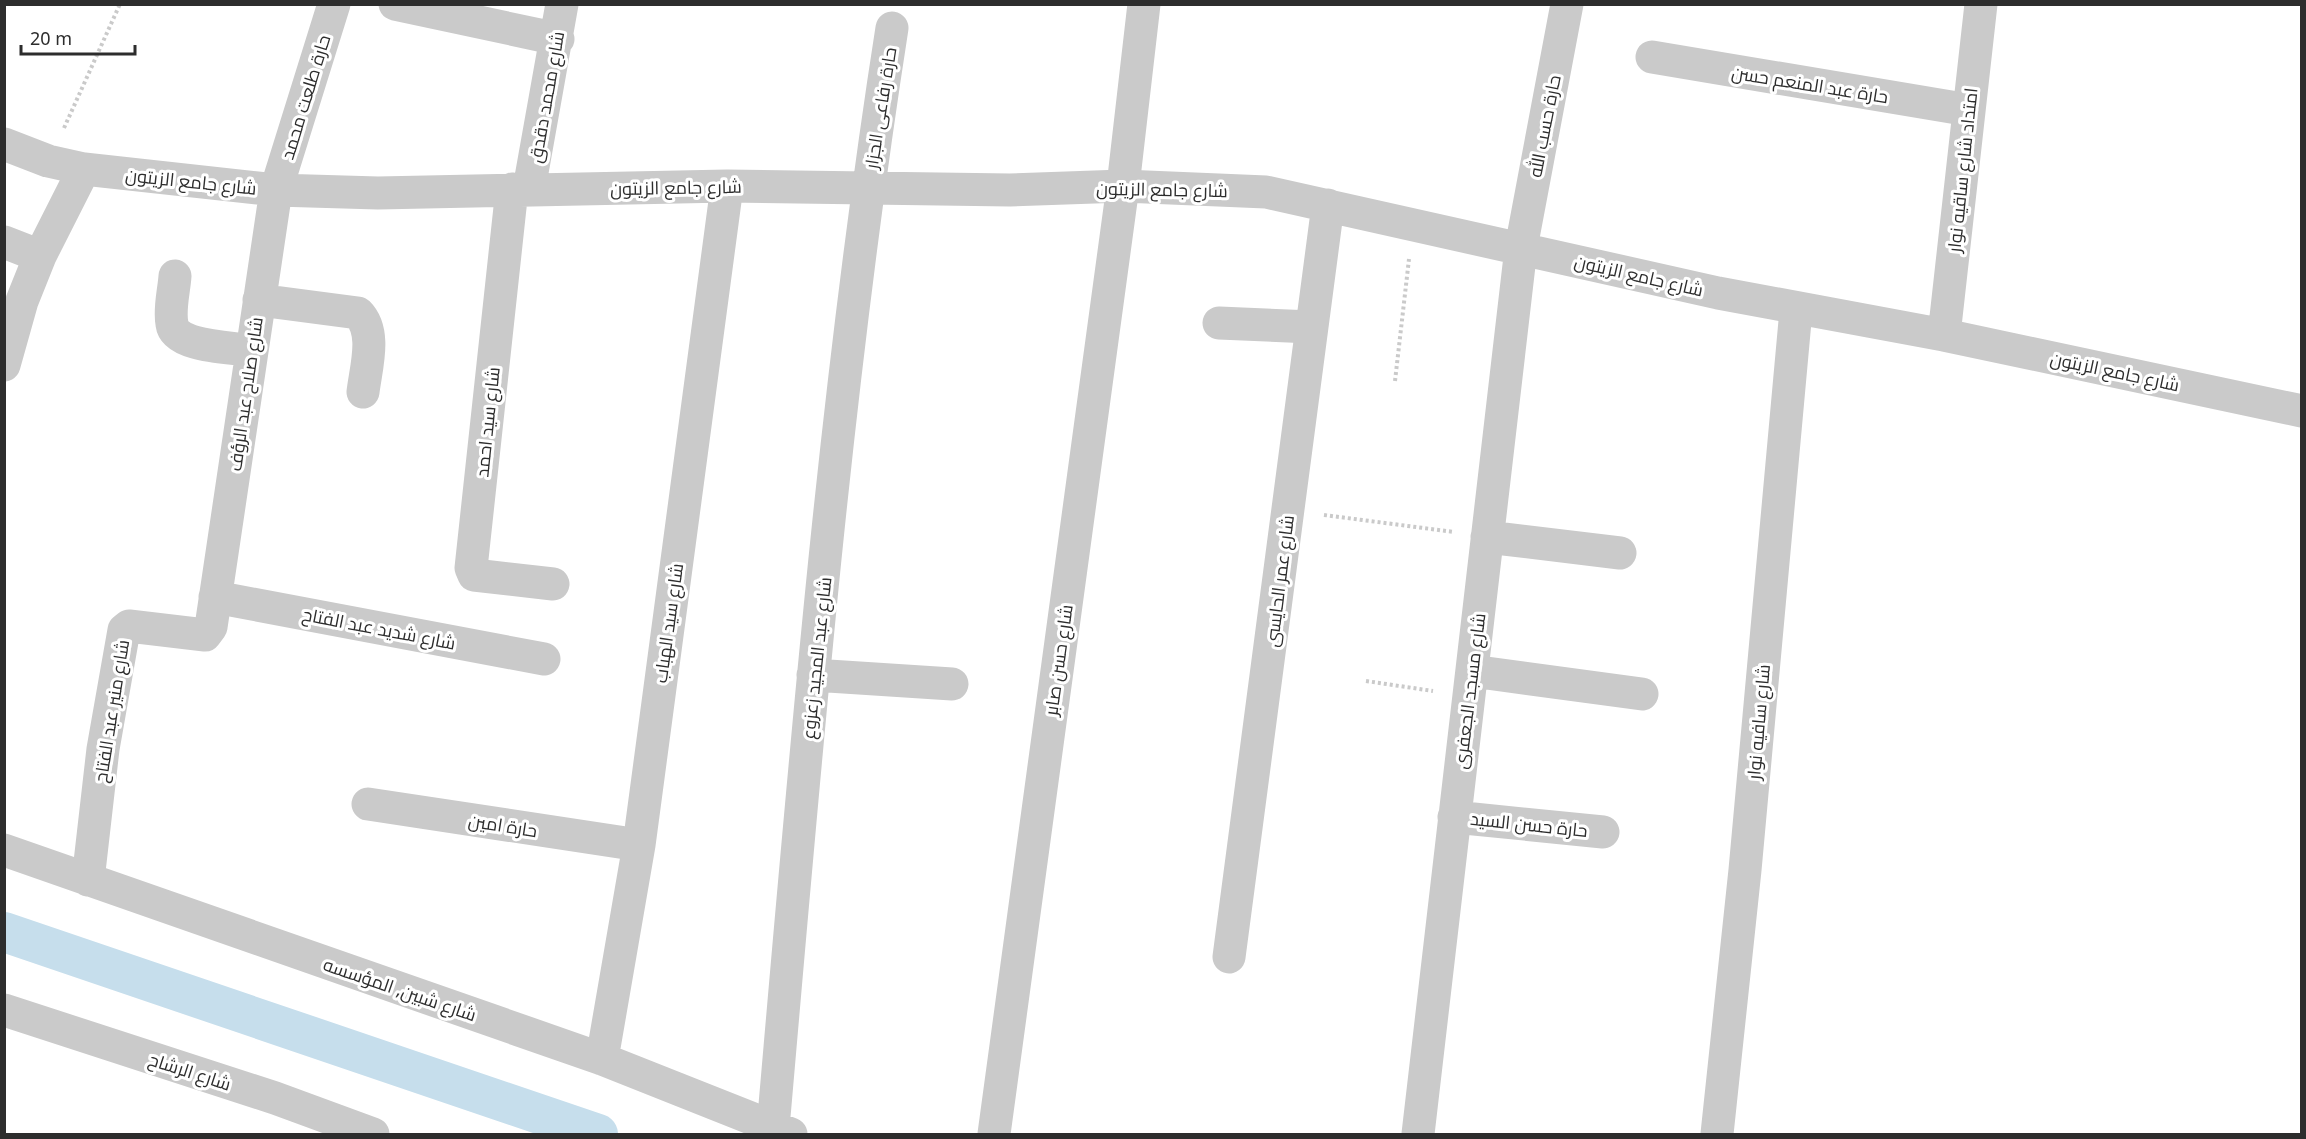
<svg xmlns="http://www.w3.org/2000/svg" width="2306" height="1139" viewBox="0 0 2306 1139" font-family="'Noto Sans',Cairo,sans-serif">
<style>
.lines{fill:none;stroke-linecap:round;stroke-linejoin:round}
.canal{stroke:#c6deec;stroke-width:40}
.path{stroke:#cacaca;stroke-width:4;stroke-dasharray:3 3;stroke-linecap:butt}
.street{stroke:#cacaca;stroke-width:33}
.labels{text-anchor:middle;dominant-baseline:central;stroke-width:6;stroke-linejoin:round;paint-order:stroke}
.street-label{font-size:18px;fill:#2d2d2d;stroke:#fff}
</style>
<rect width="100%" height="100%" fill="#fff"/>
<g class="lines">
<path class="canal" d="M4,932L598,1134"/>
<path class="path" d="M64,128L120,4
M1395,381L1409,259
M1324,515L1454,532
M1366,681L1433,691"/>
<path class="street" d="M395,4L558,39
M1652,57L1969,110
M4,144L48,161L84,169L276,190L378,193L727,186L1010,190L1123,186L1266,192L1718,293L1944,335L2302,411
M512,189L471,568L474,575L553,584
M529,189L562,4
M4,242L40,256
M175,276C174,291 169,309 172,324C175,347 231,347 252,351
M259,300L358,313C377,332 366,367 363,392
M1219,323L1312,327
M1944,335L1981,4
M4,365L22,301L40,256L84,169
M1487,537L1620,553
M215,597L544,659
M1472,671L1642,694
M813,675L952,684
M368,804L639,845
M1454,817L1603,832
M4,850L602,1059L791,1134
M88,880L103,749L124,630L129,626L205,635L211,627L276,190L334,4
M1229,957L1328,205
M4,1010L275,1098L373,1134
M602,1059L639,845L727,186
M773,1128C805,761 835,392 892,28
M994,1134L1123,186L1144,4
M1418,1134L1521,248L1567,4
M1717,1134L1745,870L1796,310"/>
</g>
<g class="labels">
<g class="street-label">
<text transform="translate(1810 84) rotate(9)">حارة عبد المنعم حسن</text>
<text transform="translate(305 97) rotate(-73)">حارة طلعت محمد</text>
<text transform="translate(546 97) rotate(-80)">شارع محمد دقدق</text>
<text transform="translate(880 108) rotate(-81)">حارة رفاعى الجزار</text>
<text transform="translate(1544 126) rotate(-79)">حارة حسب الله</text>
<text transform="translate(1962 170) rotate(-84)">امتداد شارع ساقيه نوار</text>
<text transform="translate(191 181) rotate(6)">شارع جامع الزيتون</text>
<text transform="translate(676 187) rotate(-1)">شارع جامع الزيتون</text>
<text transform="translate(1162 189) rotate(1)">شارع جامع الزيتون</text>
<text transform="translate(1639 275) rotate(13)">شارع جامع الزيتون</text>
<text transform="translate(2115 371) rotate(12)">شارع جامع الزيتون</text>
<text transform="translate(245 394) rotate(-82)">شارع صلاح عبد الرؤف</text>
<text transform="translate(487 422) rotate(-84)">شارع سيد احمد</text>
<text transform="translate(1279 581) rotate(-83)">شارع عمر الحايسى</text>
<text transform="translate(668 623) rotate(-82)">شارع سيد الهباب</text>
<text transform="translate(379 628) rotate(11)">شارع شديد عبد الفتاح</text>
<text transform="translate(816 658) rotate(-84)">شارع عبد المجيد زعزوع</text>
<text transform="translate(1058 660) rotate(-82)">شارع حسن صابر</text>
<text transform="translate(1469 691) rotate(-83)">شارع مسجد الجعفرى</text>
<text transform="translate(111 711) rotate(-81)">شارع منير عبد الفتاح</text>
<text transform="translate(1758 722) rotate(-85)">شارع سافيه نوار</text>
<text transform="translate(1529 824) rotate(6)">حارة حسن السيد</text>
<text transform="translate(503 825) rotate(9)">حارة امين</text>
<text transform="translate(400 989) rotate(19)">شارع شبين, المؤسسه</text>
<text transform="translate(190 1071) rotate(18)">شارع الرشاح</text>
</g>
</g>
<rect width="2306" height="1139" fill="none" stroke="#2d2d2d" stroke-width="12"/>
<path d="M21 45v9h114v-9" fill="none" stroke="#2d2d2d" stroke-width="3"/>
<text x="30" y="45" font-size="18" fill="#2d2d2d" stroke="#ffffff" stroke-width="4.5" paint-order="stroke">20 m</text>
</svg>
